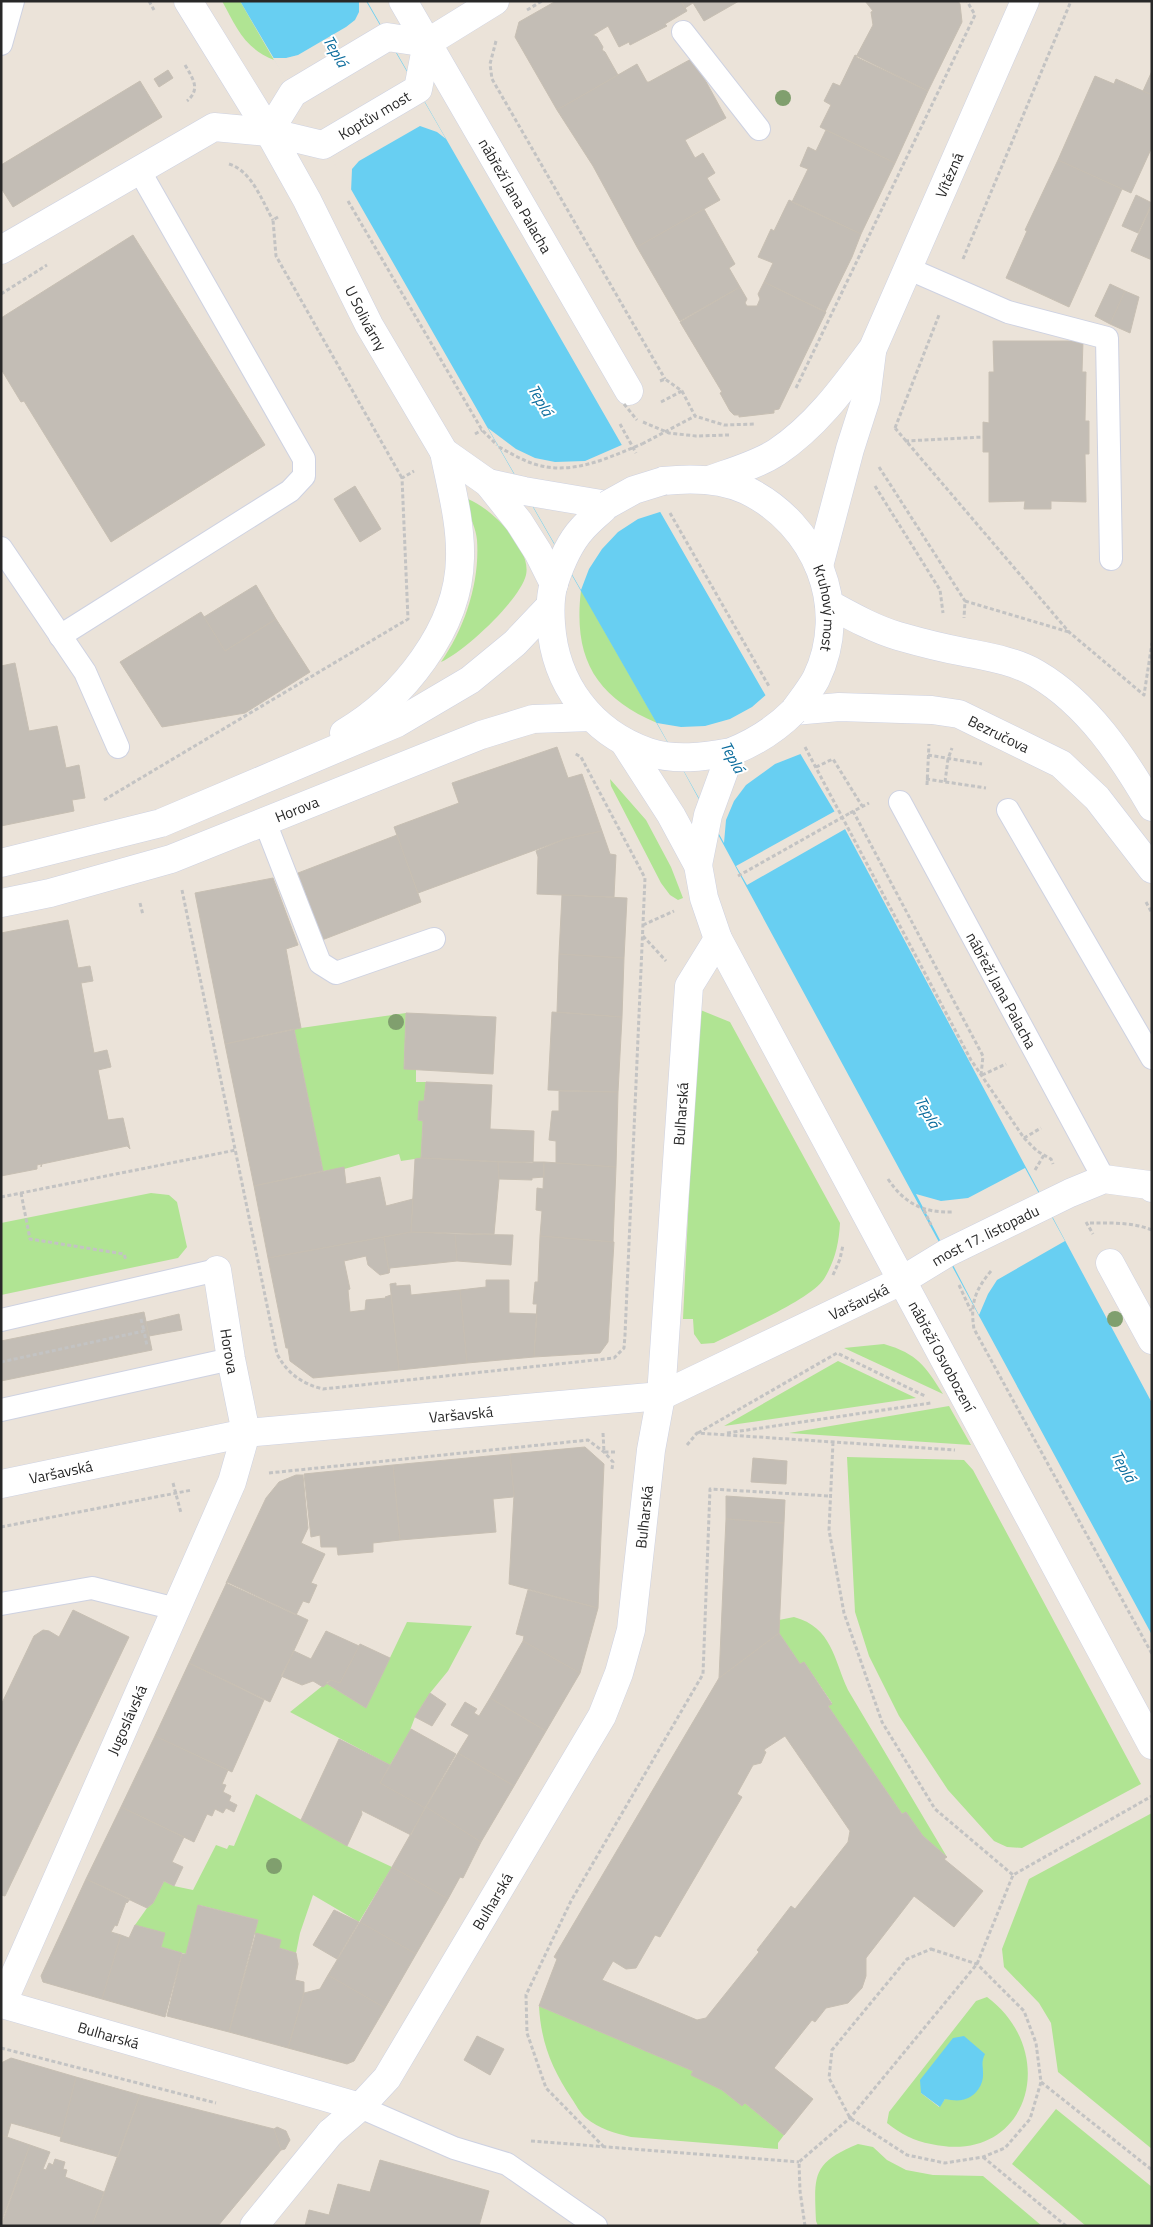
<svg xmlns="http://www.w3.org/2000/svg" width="1153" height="2227" viewBox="0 0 1153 2227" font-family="'Titillium Web',sans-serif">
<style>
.green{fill:#b0e493;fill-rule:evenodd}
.water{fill:#68cff2}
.pier{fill:#ebe3d9}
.building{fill:#c3bdb5;stroke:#c7bfb3;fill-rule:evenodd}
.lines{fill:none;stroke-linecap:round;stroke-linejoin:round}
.service-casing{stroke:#ced2e2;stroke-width:24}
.pedestrian-casing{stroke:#ced2e2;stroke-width:29}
.minor-casing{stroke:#ced2e2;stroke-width:29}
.tertiary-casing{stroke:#ced2e2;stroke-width:29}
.path{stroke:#c3c3c3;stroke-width:3;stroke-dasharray:4 2.5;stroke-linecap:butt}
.service{stroke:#fff;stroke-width:22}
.pedestrian{stroke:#fff;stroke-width:28}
.minor{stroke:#fff;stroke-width:28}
.tertiary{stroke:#fff;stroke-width:28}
.tertiary-bridge-casing{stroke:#ced2e2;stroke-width:29;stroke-linecap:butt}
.path-bridge{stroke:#c3c3c3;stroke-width:3;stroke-dasharray:4 2.5;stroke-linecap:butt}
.tertiary-bridge{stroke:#fff;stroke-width:28}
.tree{fill:#809f6e}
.labels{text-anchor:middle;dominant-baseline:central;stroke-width:4;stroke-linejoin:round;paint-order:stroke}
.street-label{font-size:15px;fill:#282828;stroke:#fff}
.water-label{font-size:16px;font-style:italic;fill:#096b9c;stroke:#fff}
</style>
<rect width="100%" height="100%" fill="#ebe3d9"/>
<path class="green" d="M222,1H240L274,60C244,48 237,28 222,1Z
M468,499C491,508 532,548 526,575C520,600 465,651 441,662C465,628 480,582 477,540C476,528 469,515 465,503Z
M581,590L657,723C595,696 573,658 581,590Z
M610,779L646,820L671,867L683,898L678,900L670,895L661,883L611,786Z
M698,1009L730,1022L840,1223C839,1243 835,1261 824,1279C810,1300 740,1330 714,1343L701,1344L694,1334L693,1319H683Z
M406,1013L404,1068L416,1069V1082H426L424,1101H419L418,1120L423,1121L421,1158L401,1161L399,1154L344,1169L323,1171L294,1029Z
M151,1193L169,1195L177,1202L187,1247L178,1258L1,1295V1223Z
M884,1344C918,1354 925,1366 943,1394L844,1348Z
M838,1361L916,1398L724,1426Z
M949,1406L971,1445L789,1433Z
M847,1457L964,1460L973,1470L1141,1784L1022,1848L1007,1847L994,1841L948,1790L899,1716L869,1656L855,1612Z
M794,1617C832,1627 834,1660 848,1690L947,1857L923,1836L906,1812L902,1814L828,1706L832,1703L804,1662L800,1664L779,1633V1620Z
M407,1622L472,1626L448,1671L430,1693L415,1717L409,1733L390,1765L290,1712L326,1683L366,1708Z
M256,1794L347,1846L392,1867L359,1922L313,1895L300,1933L296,1953L279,1948L280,1940L254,1934L258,1920L199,1905L186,1954L161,1947L164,1933L135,1925L147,1908L153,1903L164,1881L174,1886L193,1890L216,1845L227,1849L229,1845L234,1846Z
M1152,1813V2149L1058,2072L1051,2023L1039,2003L1004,1967L1002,1949L1029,1879Z
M987,1997C1062,2053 1028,2166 931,2144C914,2141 901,2134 887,2123L889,2112L976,2001ZM981,2062L983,2075L962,2100L945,2099L939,2107L921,2093Z
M539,2006L693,2071L692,2075L722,2090L742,2106L745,2103L784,2135L778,2143V2149L631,2137C615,2133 599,2129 586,2118C580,2113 576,2105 572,2099C552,2069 541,2043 539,2006Z
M1056,2109L1152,2187V2226H1086L1012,2164Z
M858,2144L873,2147L887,2160L906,2170L933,2175L983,2176L1042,2226H818L816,2221C814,2175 812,2163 858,2144Z"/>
<path class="water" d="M240,1H367L763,691L845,829L1152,1403V1635L676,757L352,191Z
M964,2036L985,2054C981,2062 983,2065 983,2073C984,2086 974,2098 962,2100C957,2101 950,2100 945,2099L940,2107L921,2093L920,2080L953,2038Z"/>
<path class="pier" d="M359,1H366L446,139L437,132L420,126L359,161L352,169L351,192L273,58H286L298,55L346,27L355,20L359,12Z
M488,428L516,449L535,458L555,462L585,461L624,444L663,511L638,519L618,532L602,549L589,569L581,590Z
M767,694L803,753L775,764L746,785L734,801L726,820L724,843L657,723L681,727L705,726L730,719L752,707Z
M837,810L847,828L747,885L736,866Z
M1025,1168L1065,1241L997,1280L988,1294L979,1315L916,1194L941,1201L968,1198Z"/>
<path class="building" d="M556,1H681L687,11L665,24L667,26L630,45L629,42L619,47L608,26L593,35L597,37L603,47L602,50L605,52L618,75L557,110L515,37L519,22Z
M681,1H739L704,21L693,3L685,8Z
M865,1H958L960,4L962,22L928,91L856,57L873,25L871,12L873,11Z
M855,55L928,91L895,163L820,127L831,105L824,101L833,83L840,86Z
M693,58L726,118L685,140L695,158L703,153L715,173L707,178L720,200L637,247L593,166L557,110L637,64L647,82H649Z
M168,70L173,78L159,87L154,79Z
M1152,71V95L1143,91Z
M1095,76L1114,84L1116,79L1152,95V147L1131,193L1058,160Z
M140,81L162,117L13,207L1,188V165Z
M826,130L895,163L861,234L792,202L808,169L800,166L808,147L816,151Z
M1058,160L1122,189L1069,307L1006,278L1027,231L1025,230Z
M1136,195L1152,203L1138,233L1122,226Z
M789,200L861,234L852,257L825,312L764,282L773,263L758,257L771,229L774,231Z
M1152,204V260L1131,251Z
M704,209L735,264L729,268L740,287L680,321L637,247Z
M133,235L265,445L111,542L24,401L21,402L1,369V318Z
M764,282L826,312L779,409L774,410V413L739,417V415H734L730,411L720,393L722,392L680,322L740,287L747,299L745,303L747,306H757L760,299L758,294Z
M1110,284L1125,291L1110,324L1095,316Z
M1125,291L1139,297L1130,333L1110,324Z
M993,341H1083L1082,372H1086L1085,421H1089V454H1085L1086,502L1051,501V509H1024L1025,501L989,502V452H983V422L989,423V372H994Z
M355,486L381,529L360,542L334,499Z
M256,585L276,619L225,651L204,617Z
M201,612L225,651L276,619L310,672L245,713L162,727L120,662Z
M15,663L29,731L57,726L66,768L79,765L85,798L72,800L74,811L1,826V666Z
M557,747L568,778L582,774L602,831L565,839L418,893L394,827L459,803L452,783Z
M602,831L610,854L616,855L614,897L537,894L538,857L536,851L565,839Z
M397,835L421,902L322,940L298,873Z
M273,878L298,945L286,949L301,1028L225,1044L195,893Z
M562,895L627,898L624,958L559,954Z
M68,920L78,968L90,966L93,981L81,983L94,1053L107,1050L111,1067L98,1070L108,1120L123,1118L130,1149L127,1146L42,1164L41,1167V1164L37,1165V1169L1,1176V933Z
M559,954L624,958L622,1017L557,1012Z
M552,1012L622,1017L618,1092L548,1090Z
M406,1013L496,1017L493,1074L404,1069Z
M294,1029L323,1171L254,1186L225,1044Z
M426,1082L492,1085L490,1129L534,1131L533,1163L421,1158L423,1121L418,1120L419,1101H424Z
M559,1091L618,1092L616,1167L556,1163V1141L549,1140L552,1111H559Z
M421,1158L498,1162L499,1179L494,1234L411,1232L415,1159Z
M498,1162H544V1177L532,1178V1180L499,1179Z
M544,1162L616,1167L613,1242L540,1236L542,1211L536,1210L537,1188L543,1189Z
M344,1167L346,1184L380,1177L386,1206L413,1199L411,1232L268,1258L254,1186Z
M411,1232L455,1234L457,1261L390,1268L389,1273L384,1237Z
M455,1234L513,1235L511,1265L457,1261Z
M540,1236L614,1242L608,1342L600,1353L534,1357L537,1304H533L535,1282H538Z
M384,1237L389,1273L380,1275L368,1265L366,1256L344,1261L350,1289L348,1290L350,1312L365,1310L366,1300L386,1298L385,1297L391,1295L399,1370L313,1378L290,1361L288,1348H286L268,1258Z
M486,1280H509V1313L537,1314L534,1357L467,1363L460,1290L486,1287Z
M396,1283V1286L410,1285L411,1295L460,1290L467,1363L399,1370L390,1284Z
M144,1312L152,1350L1,1381V1341Z
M179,1314L182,1330L149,1336L146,1322Z
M585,1447L604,1464L598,1608L509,1584L514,1495L510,1454Z
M510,1454L514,1495L513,1497L493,1499L496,1532L400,1540L393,1465Z
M753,1458L787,1461L786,1484L751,1482Z
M393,1465L400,1540L373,1543V1552L338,1555L337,1547H321L320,1535L311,1537L304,1474Z
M296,1475H303L308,1528L301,1543L325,1554L311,1583L317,1585L309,1603L303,1601L296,1615L226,1583L266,1498L279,1482Z
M726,1496L785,1500L784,1523L726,1519Z
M726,1519L784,1523L779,1633L719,1678Z
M227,1582L308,1620L270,1702L189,1663Z
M528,1590L598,1608L580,1673L523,1641L524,1636L516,1634Z
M73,1610L129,1637L5,1896L1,1895V1705L34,1636L43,1630L49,1631L59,1637Z
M326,1631L359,1646L340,1683L331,1680L323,1687L313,1681L302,1685L281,1676L294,1651L311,1659Z
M779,1633L800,1664L804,1662L832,1704L828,1706L902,1814L906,1812L923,1836L947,1857L944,1859L983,1891L954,1927L914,1896L866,1958V1976L862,1988L848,2003L826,2008L815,2022L812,2020L774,2068L813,2099L784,2135L745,2103L742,2106L722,2090L691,2075L693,2071L539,2006L557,1959L554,1957L719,1678ZM785,1736L850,1831L848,1842L795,1909L791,1906L757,1950L759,1952L706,2018L697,2020L602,1980L613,1961L626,1969L636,1968L655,1935L660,1937L742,1797L737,1794L753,1765L761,1763L766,1752L764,1751L765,1749Z
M523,1641L580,1673L546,1731L490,1698Z
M360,1644L390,1658L366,1708L326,1683L331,1680L340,1683Z
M189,1663L264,1700L232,1772L155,1736Z
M430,1693L446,1704L432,1726L415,1717Z
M490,1698L546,1731L514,1786L458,1753L469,1735L451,1725L465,1702L477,1709L474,1713L479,1716Z
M411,1729L456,1754L425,1808L380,1783Z
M155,1736L228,1770L222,1784L226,1785L223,1792L231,1796L229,1801L237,1805L234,1812L226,1808L223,1813L215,1809L212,1816L207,1814L194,1842L121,1807Z
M339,1739L390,1765L380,1783L425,1808L411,1835L361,1810L362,1814L347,1846L301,1820Z
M458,1753L514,1786L481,1842L426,1807Z
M121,1807L184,1837L172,1862L183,1867L174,1886L164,1881L153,1903L147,1908L86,1879Z
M426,1807L481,1842L463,1878L460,1877L448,1899L392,1867Z
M392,1867L448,1899L416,1954L360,1922Z
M86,1879L130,1899L127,1903L126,1902L117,1926L115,1925L111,1932L121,1935L102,1999L43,1982L41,1976Z
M198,1905L258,1920L229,2032L167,2016L182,1954H186Z
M334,1910L359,1922L337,1959L313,1945Z
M360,1922L416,1954L385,2008L328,1975Z
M135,1925L165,1933L161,1947L182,1953L165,2017L102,1999L121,1935L129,1938Z
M256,1933L281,1940L279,1948L296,1953L298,1964L295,1980L304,1982V1993L288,2048L229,2032Z
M328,1975L385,2008L354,2061L347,2064L288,2048L304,1993L320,1989Z
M477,2036L504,2049L490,2075L464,2060Z
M11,2058L76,2077L61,2137L11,2123L7,2137L1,2135V2063Z
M76,2077L140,2095L118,2157L60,2141Z
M140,2095L274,2129L281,2150L218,2226H92Z
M277,2127L286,2131L290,2140L285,2149L281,2150L274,2129Z
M1,2135L30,2145L1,2223Z
M30,2145L50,2152L43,2169L46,2170L49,2163L53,2165L55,2159L65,2162L63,2169L67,2170L65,2177L104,2192L92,2226H1Z
M380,2160L489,2191L479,2226H305L309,2210L329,2215L338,2184L370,2192Z"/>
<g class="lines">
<g class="service-casing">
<g id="service">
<path d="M683,32L759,129"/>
<path d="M1,44L13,1"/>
<path d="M907,268L1008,312L1107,338L1111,559"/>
<path d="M1,548L85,672L118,747"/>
<path d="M60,636L290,491L304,476V459L139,170"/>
<path id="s1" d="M900,802L1104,1179"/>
<path d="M1008,810L1152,1058"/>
<path d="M265,822L320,963L336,973L434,939"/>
<path d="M1,1320L217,1270"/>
<path d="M1,1410L231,1359"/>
<path d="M1,1604L92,1588L176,1609"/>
<path d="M360,2107L454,2148L507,2164L596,2226"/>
</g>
</g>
<g class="pedestrian-casing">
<path id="pedestrian" d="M1110,1263L1152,1340
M254,2226L330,2133"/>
</g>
<g class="minor-casing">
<g id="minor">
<path id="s2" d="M403,1L629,391"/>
<path d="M427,43L495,1"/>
<path d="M269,132L293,93L387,37L427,43"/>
<path id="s3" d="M1,250L214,127L269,132L323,145L418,89L427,43"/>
<path id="s4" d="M624,742L671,815L698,865L704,898L718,939L1152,1745"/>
<path d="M698,865L708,815L731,752"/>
<path id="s5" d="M217,1270L231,1359L246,1433L232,1482L2,2004L360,2107"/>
<path id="s6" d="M1,1484L246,1433L661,1396L901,1281L947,1253L1070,1193L1104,1179L1149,1185L1152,1188"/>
<path id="s7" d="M330,2133L360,2107L387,2078L602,1716L619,1673L631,1630L651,1450L661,1396L689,986L718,939"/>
</g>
</g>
<g class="tertiary-casing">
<g id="tertiary">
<path id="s8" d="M188,1L269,132L307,200L369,325L444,452L488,483L519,522L538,552L554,584"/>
<path id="s9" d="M709,480C731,472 757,465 777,452C817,425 844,387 873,348L1025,1"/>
<path id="s10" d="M663,481C690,478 720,478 746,490C816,524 851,607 816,679C810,690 801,701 794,711"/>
<path d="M488,483L524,491L607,505"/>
<path d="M607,505C599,513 590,520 582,529C570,542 560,565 554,583C550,596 550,610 551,624C555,684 591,732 648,752C675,761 704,757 731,752"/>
<path d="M819,566L850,449L866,399L872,352"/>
<path d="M829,604C851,616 874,629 898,636C919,642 942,648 964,652C989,657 1015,661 1037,674C1088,704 1123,757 1152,807"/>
<path id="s11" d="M794,711L839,707L932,710L959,714L1061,764L1097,798L1152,869"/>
<path d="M344,733C402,699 459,629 460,558C461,523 451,487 444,452"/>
<path d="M1,863L161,823L397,723L470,680L515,643L550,606"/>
<path id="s12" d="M1,903L50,893L171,859L481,735L533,719L591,717"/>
</g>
</g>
<path class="path" d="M149,1L154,10
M527,10L542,1
M496,41L490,64L492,79L665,379
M185,65C193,79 201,89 187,101
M229,164C252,171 262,201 273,220
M348,201L482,430L497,445
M278,217L273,220L276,256L402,478
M963,259L1071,1
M1,294L47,265
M660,381L665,379L682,391L695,416L724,425L756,424
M796,388L975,15L967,1
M661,402L682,391
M643,422L669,433L696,436L729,435
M620,424L636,453
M895,428L939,315
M895,428L1069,632L1144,695L1152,643
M475,434L482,430
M905,441L983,437
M642,444L695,416
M879,467L965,601L964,618
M875,486L940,590L943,613
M670,513L770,688
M965,601L1069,632
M805,747L971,1060L1024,1138L1037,1151L1051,1159L1053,1164
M928,755L982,764
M816,767L833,759L862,806
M926,779L986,788
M945,782L948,759L952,748
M927,785L929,744
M104,800L408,619L402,478L414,471
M853,811L983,1056L981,1075
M850,813L869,803
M182,890L277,1354C287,1373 302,1384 323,1389L614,1358L624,1348L625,1335L645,878L581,757L574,753
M1146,902L1152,913
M140,903L143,915
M643,925L674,911
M643,936L666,961
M982,1075L1006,1064
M1024,1138L1041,1128
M1035,1170L1044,1155
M888,1179C904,1203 923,1213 952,1212
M21,1193L30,1239L124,1254L126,1260
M1,1197L236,1150
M924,1210L931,1225
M1086,1222L1093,1234
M1090,1223C1111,1223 1132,1222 1152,1230
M991,1271C975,1290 970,1304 974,1329L1152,1654
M833,1275L840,1259L843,1245
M959,1285L971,1311
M141,1319L144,1331
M1,1362L144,1331L147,1346
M603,1433L604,1452H617
M698,1433L837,1353L925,1396
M727,1433L931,1403
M833,1442L829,1530L844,1613L882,1722L935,1809L1013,1875
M687,1445L697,1433L955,1450
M269,1473L588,1440L604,1452L613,1462L612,1469
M173,1483L181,1513
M1,1527L192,1490
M931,1949L977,1964L1024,2011L1036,2043L1041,2082L1030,2119L1005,2148L983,2157L945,2163L907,2155L850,2118L829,2078L832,2050L907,1959Z
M1,2048L216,2103
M1041,2082L1152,2170
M531,2141L799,2162
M604,2147L546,2088L527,2033L526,1995L571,1901L703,1674L710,1489L830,1496
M983,2157L1066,2226
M805,2226L800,2191L799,2162L850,2118L977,1964L1013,1875L1152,1796"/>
<use href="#service" class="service"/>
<use href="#pedestrian" class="pedestrian"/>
<use href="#minor" class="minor"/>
<use href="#tertiary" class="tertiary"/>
<g class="tertiary-bridge-casing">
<path id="tertiary-bridge" d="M607,505L634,490L663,481
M731,752C756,742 775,730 794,711"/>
</g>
<path class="path-bridge" d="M624,404L637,420
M499,447C510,453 522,460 534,464C573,476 607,458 642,444
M738,876L850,813"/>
<use href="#tertiary-bridge" class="tertiary-bridge"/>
</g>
<g class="tree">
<circle cx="783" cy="98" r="8"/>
<circle cx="396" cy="1022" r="8"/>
<circle cx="1115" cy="1319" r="8"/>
<circle cx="274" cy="1866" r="8"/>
</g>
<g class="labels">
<g class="street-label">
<text stroke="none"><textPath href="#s3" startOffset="416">Koptův most</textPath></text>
<text stroke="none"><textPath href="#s9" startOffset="405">Vítězná</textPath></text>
<text stroke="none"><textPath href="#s2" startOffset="225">nábřeží Jana Palacha</textPath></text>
<text stroke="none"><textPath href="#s8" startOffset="364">U Solivárny</textPath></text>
<text stroke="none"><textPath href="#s10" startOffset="235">Kruhový most</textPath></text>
<text stroke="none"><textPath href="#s11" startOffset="210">Bezručova</textPath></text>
<text stroke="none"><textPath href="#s12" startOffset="311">Horova</textPath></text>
<text stroke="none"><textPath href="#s1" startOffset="214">nábřeží Jana Palacha</textPath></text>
<text stroke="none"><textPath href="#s7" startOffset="1110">Bulharská</textPath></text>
<text stroke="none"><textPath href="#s6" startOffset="1029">most 17. listopadu</textPath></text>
<text stroke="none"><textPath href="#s6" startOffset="886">Varšavská</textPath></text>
<text stroke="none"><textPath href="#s5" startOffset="82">Horova</textPath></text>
<text stroke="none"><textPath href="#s4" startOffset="694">nábřeží Osvobození</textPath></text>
<text stroke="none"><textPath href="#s6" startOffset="466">Varšavská</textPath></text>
<text stroke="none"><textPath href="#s6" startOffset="61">Varšavská</textPath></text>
<text stroke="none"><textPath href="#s7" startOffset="705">Bulharská</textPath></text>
<text transform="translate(127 1720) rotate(-66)">Jugoslávská</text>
<text stroke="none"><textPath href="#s7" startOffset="285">Bulharská</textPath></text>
<text stroke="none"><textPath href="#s5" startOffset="898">Bulharská</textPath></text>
</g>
<g class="water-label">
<text transform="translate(336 51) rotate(60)">Teplá</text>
<text transform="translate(541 400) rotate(60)">Teplá</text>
<text transform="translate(733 757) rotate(62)">Teplá</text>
<text transform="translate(928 1112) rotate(61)">Teplá</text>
<text transform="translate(1124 1466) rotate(61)">Teplá</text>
</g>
</g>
<rect width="1153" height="2227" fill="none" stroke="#282828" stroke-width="5"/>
</svg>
